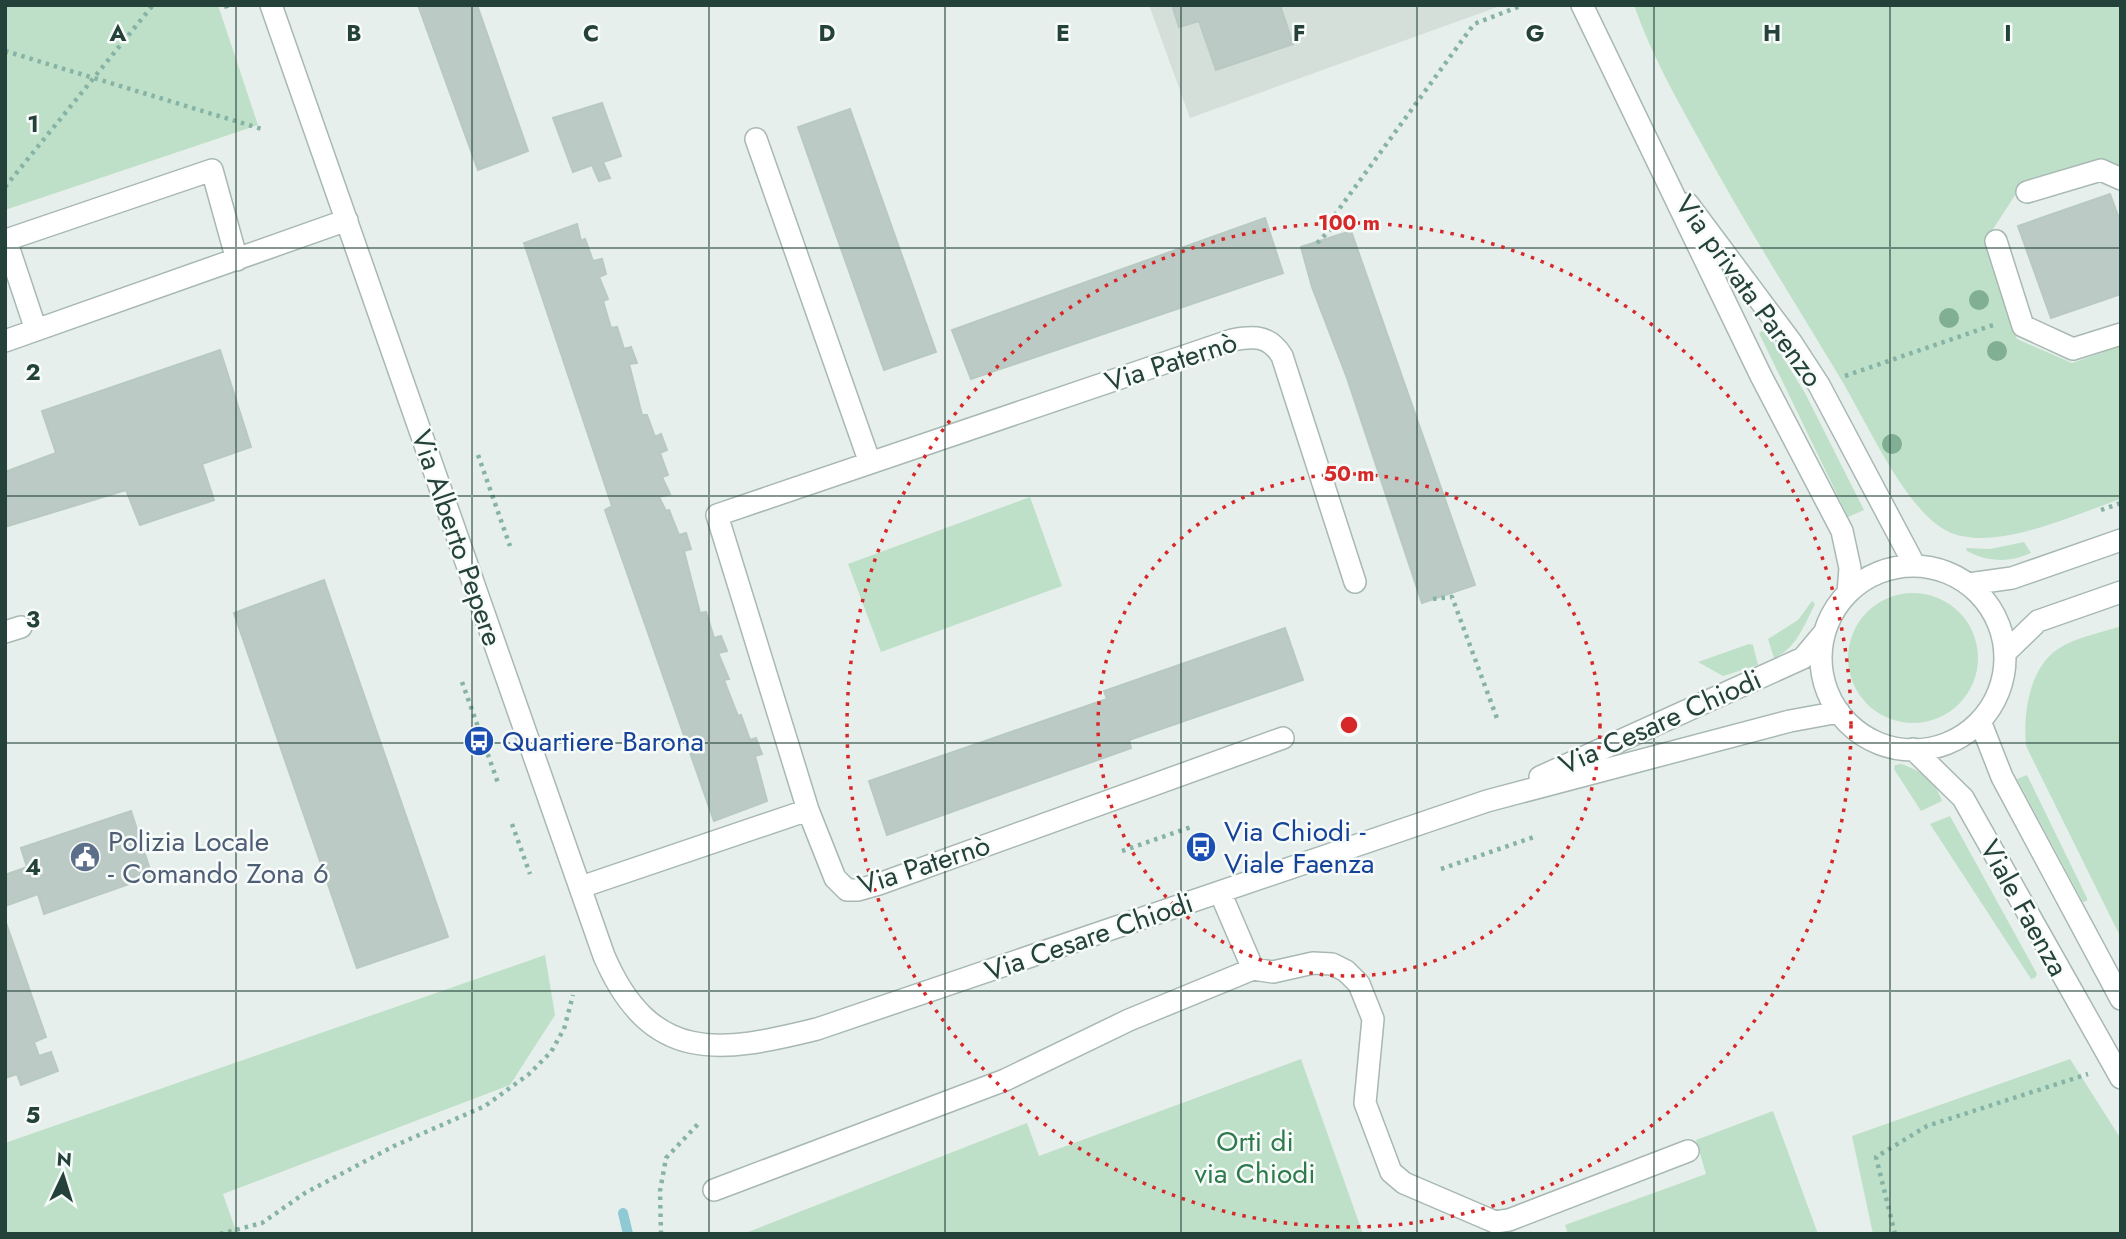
<svg xmlns="http://www.w3.org/2000/svg" width="2126" height="1239" viewBox="0 0 2126 1239" font-family="Jost,sans-serif">
<style>
.built{fill:#d4dfda}
.green{fill:#bfe0c8}
.lines{fill:none;stroke-linecap:round;stroke-linejoin:round}
.stream{stroke:#8ec9d4;stroke-width:10}
.building{fill:#bbcac4;stroke:#b8c9c2;stroke-width:2}
.minor-casing{stroke:#a8b8b2;stroke-width:24}
.path{stroke:#86b3a5;stroke-width:4.5;stroke-dasharray:3.5 5;stroke-linecap:butt}
.minor{stroke:#fff;stroke-width:21}
.tree{fill:#80af93}
.grid{fill:none;stroke:#24423a;stroke-width:2;stroke-opacity:0.55}
.ring{fill:none;stroke:#d62828;stroke-width:3.5;stroke-dasharray:3.5 7}
.labels{text-anchor:middle;dominant-baseline:central;stroke-width:5;stroke-linejoin:round;paint-order:stroke}
.street-label{font-size:28px;fill:#24423a;stroke:#f7fbf9}
.transit-label{font-size:28px;fill:#164399;stroke:#f7fbf9;text-anchor:start}
.service-label{font-size:28px;fill:#4e5e75;stroke:#f7fbf9;text-anchor:start}
.park-label{font-size:28px;fill:#2d7a4b;stroke:#f7fbf9}
.grid-label{font-size:23px;text-anchor:middle;font-weight:bold;fill:#24423a;stroke:#f7fbf9;stroke-width:5;stroke-linejoin:round;paint-order:stroke}
.centre{fill:#d62828;stroke:#f7fbf9;stroke-width:3.5}
.ring-label{font-size:21px;text-anchor:middle;font-weight:bold;fill:#d62828;stroke:#f7fbf9;stroke-width:5;stroke-linejoin:round;paint-order:stroke}
</style>
<rect width="100%" height="100%" fill="#e6efeb"/>
<path class="built" d="M1149,5H1503L1190,118Z"/>
<path class="green" d="M5,5H218L258,125L5,210Z
M1634,5H2121V169L2021,186L1986,240L2017,339L2072,363L2121,346V499C2075,514 1993,554 1947,531C1904,509 1865,418 1839,376C1792,298 1744,222 1701,143C1676,98 1651,54 1634,5Z
M1765,329L1805,393L1864,510L1848,517L1759,333Z
M1030,497L1062,586L881,652L848,564Z
M2024,542L2031,553C2009,563 1988,562 1967,551L1966,548L1990,549Z
M1848 658a65 65 0 1 1 130 0a65 65 0 1 1-130 0Z
M1812,601L1815,604C1804,625 1797,648 1774,658L1768,639L1798,620Z
M2121,626V938L2026,746C2023,714 2029,668 2058,649C2076,637 2101,633 2121,626Z
M1749,644L1753,645L1758,665L1723,676L1698,662Z
M1901,764C1922,771 1935,780 1942,801L1921,811L1894,769L1895,765Z
M2027,775L2087,898V901L2083,902L2017,779Z
M1950,816L2037,974L2035,978L2031,979L1930,824Z
M545,955L555,1015L510,1085L223,1194L237,1234H5V1143Z
M1301,1059L1363,1234H743L1027,1123L1039,1156Z
M2070,1059L2121,1139V1234H1873L1852,1136Z
M1773,1111L1818,1234H1568L1565,1225L1706,1174L1696,1140Z"/>
<g class="lines">
<path class="stream" d="M623,1213L628,1234"/>
</g>
<path class="building" d="M418,5H477L528,151L478,170Z
M1172,5H1280L1293,44L1216,70L1199,21L1179,27Z
M602,103L621,156L603,162L610,178L599,181L592,165L573,172L553,118Z
M850,109L936,352L884,370L798,127Z
M2110,194L2121,224V294L2051,318L2018,226Z
M1265,218L1283,273L971,379L952,330Z
M577,224L581,241L585,239L593,261L602,259L606,274L599,277L608,299L603,301L611,328L617,327L624,349L631,347L637,363L629,364L642,415H647L655,437L661,434L667,450L660,453L668,475L662,477L670,494L659,497L666,511L669,510L679,535L686,533L691,549L684,551L700,613L706,612L714,638L721,636L727,651L718,653L729,679L724,680L738,716L741,715L750,740L756,738L762,754L755,756L767,801L714,821L605,510L612,506L524,243Z
M1351,231L1475,585L1422,603L1347,378L1312,287L1301,247Z
M220,350L251,447L202,464L214,500L140,525L126,490L5,527V472L56,453L42,411Z
M324,580L448,937L357,968L234,613Z
M1285,628L1303,680L1129,740L1131,748L887,835L869,781L1107,699L1104,691Z
M131,811L152,876L44,914L38,894L5,906V875L27,867L21,848Z
M5,920L46,1037L34,1042L39,1056L51,1052L58,1071L21,1085L17,1074L5,1078Z"/>
<g class="lines">
<g class="minor-casing">
<path id="minor" d="M271,5L604,956C651,1065 720,1053 817,1029L1487,801L1790,721L1839,712
M1582,5L1761,376L1842,531L1850,568L1848,593
M756,139L870,463
M2027,192L2101,170L2121,179
M1688,204L1791,342L1819,385L1915,566
M1996,241L2023,326L2073,349L2121,334
M36,330L6,240L212,170L237,260
M5,341L347,220
M1821 658a92 92 0 1 1 184 0a92 92 0 1 1-184 0Z
M1969,584L2012,578L2121,540
M5,632L21,627
M2005,653L2038,621L2121,592
M1980,721L2002,777L2121,999
M1283,738L879,884L858,890H847L835,878L808,810L717,515L1232,340C1254,336 1269,335 1282,356L1355,582
M1913,749L1963,798L2121,1078
M1540,777L1803,658L1824,633
M581,887L808,810
M1220,892L1253,969
M714,1190L1005,1080L1129,1020L1253,969L1273,972L1313,963L1332,964L1346,971L1359,984L1373,1019L1365,1103L1391,1172L1404,1183L1495,1222L1509,1220L1688,1151"/>
</g>
<path class="path" d="M226,5L228,13
M5,51L265,130
M5,187L153,5
M1317,243L1330,230L1334,216L1474,24L1523,5
M1845,376L1996,324
M478,455L510,546
M2101,510L2121,503
M1433,599L1452,597L1498,721
M462,682L498,783
M512,824L530,874
M1122,851L1191,827
M1441,869L1534,837
M220,1234L262,1223L305,1193L394,1146L485,1106L529,1074L551,1052L564,1029L573,995
M661,1234L660,1191L666,1158L699,1123
M1895,1234L1876,1157L1927,1126L2088,1074"/>
<use href="#minor" class="minor"/>
</g>
<g class="tree">
<circle cx="1979" cy="300" r="10"/>
<circle cx="1949" cy="318" r="10"/>
<circle cx="1997" cy="351" r="10"/>
<circle cx="1892" cy="444" r="10"/>
</g>
<path class="grid" d="M236,5V1234M472,5V1234M709,5V1234M945,5V1234M1181,5V1234M1417,5V1234M1654,5V1234M1890,5V1234M5,248H2121M5,496H2121M5,743H2121M5,991H2121"/>
<g class="ring">
<circle cx="1349" cy="725" r="251"/>
<circle cx="1349" cy="725" r="502"/>
</g>
<defs>
<g id="bus-disc" transform="scale(1.575)"><circle r="9.5" fill="#1a4fb4" stroke="#f7fbf9"/><path d="M-5-6H5V4H4V6H2V4H-2V6H-4V4H-5ZM-3.5-4V0h7V-4ZM-3.5 1.2v1.5H-2V1.2ZM2 1.2v1.5H3.5V1.2Z" fill="#fff"/></g>
<g id="civic-disc" transform="scale(1.575)"><circle r="9.5" fill="#5c6f8a" stroke="#f7fbf9"/><path d="M-.6-6.5H3V-4.5H.6V-3L4-1V1h2V6H-6V1h2V-1L-.6-3ZM-1.2 2.5V6h2.4V2.5Z" fill="#fff"/></g>
</defs>
<g fill-rule="evenodd">
<use href="#bus-disc" x="479" y="741"/>
<use href="#bus-disc" x="1201" y="847"/>
<use href="#civic-disc" x="85" y="857"/>
</g>
<g class="labels">
<g class="street-label">
<text transform="translate(1749 291) rotate(54)">Via privata Parenzo</text>
<text transform="translate(1171 362) rotate(-18)">Via Paternò</text>
<text transform="translate(457 538) rotate(71)">Via Alberto Pepere</text>
<text transform="translate(1660 722) rotate(-24)">Via Cesare Chiodi</text>
<text transform="translate(924 865) rotate(-18)">Via Paternò</text>
<text transform="translate(2024 908) rotate(61)">Viale Faenza</text>
<text transform="translate(1089 937) rotate(-19)">Via Cesare Chiodi</text>
</g>
<g class="transit-label">
<text x="502" y="741">Quartiere Barona</text>
<text x="1224" y="831">Via Chiodi -<tspan x="1224" dy="32">Viale Faenza</tspan></text>
</g>
<g class="service-label">
<text x="108" y="841">Polizia Locale<tspan x="108" dy="32">- Comando Zona 6</tspan></text>
</g>
<g class="park-label">
<text x="1255" y="1141">Orti di<tspan x="1255" dy="32">via Chiodi</tspan></text>
</g>
</g>
<g class="grid-label">
<text x="118" y="41">A</text>
<text x="354" y="41">B</text>
<text x="591" y="41">C</text>
<text x="827" y="41">D</text>
<text x="1063" y="41">E</text>
<text x="1299" y="41">F</text>
<text x="1535" y="41">G</text>
<text x="1772" y="41">H</text>
<text x="2008" y="41">I</text>
<text x="33" y="132">1</text>
<text x="33" y="380">2</text>
<text x="33" y="627">3</text>
<text x="33" y="875">4</text>
<text x="33" y="1123">5</text>
</g>
<circle cx="1349" cy="725" r="10" class="centre"/>
<g class="ring-label">
<text x="1349" y="230">100 m</text>
<text x="1349" y="481">50 m</text>
</g>
<rect width="2126" height="1239" fill="none" stroke="#24423a" stroke-width="14"/>
<g transform="translate(63 1176) rotate(4)" stroke="#f7fbf9" stroke-width="5" paint-order="stroke">
<path d="M0-5L12 26L0 18L-12 26Z" fill="#24423a"/>
<text y="-10" font-size="19" font-weight="bold" text-anchor="middle" fill="#24423a">N</text>
</g>
</svg>
